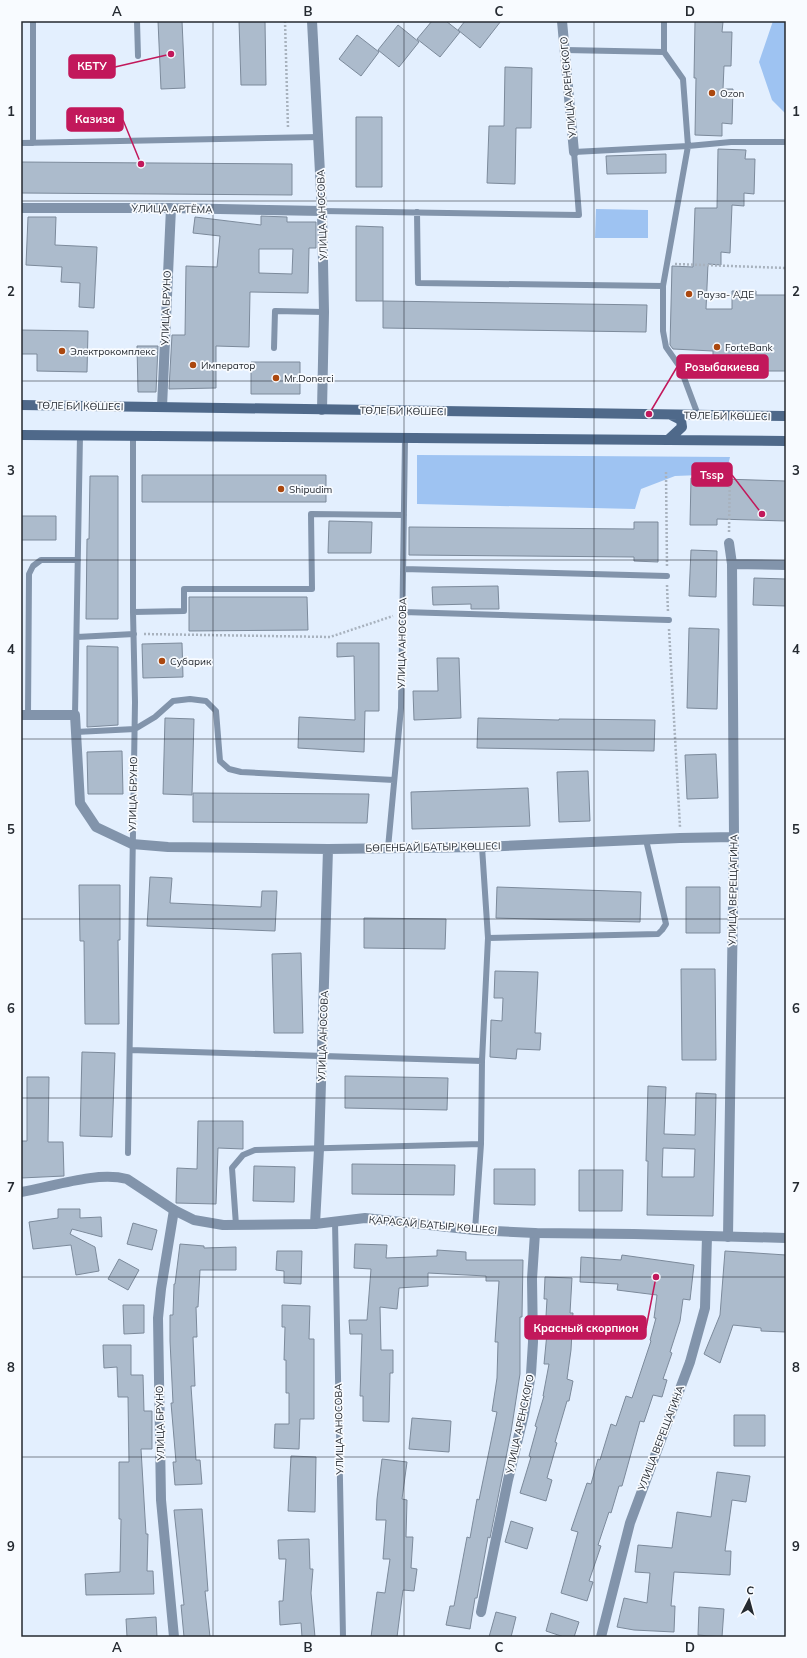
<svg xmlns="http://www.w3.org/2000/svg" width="807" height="1658" viewBox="0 0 807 1658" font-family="Mulish,sans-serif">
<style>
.green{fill:#9ec3f2}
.building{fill:#acbbcc;stroke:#7c8a9b;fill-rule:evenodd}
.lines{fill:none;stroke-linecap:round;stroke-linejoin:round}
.path{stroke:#a8b2be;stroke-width:2.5;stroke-dasharray:2 2;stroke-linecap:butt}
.service{stroke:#8294ab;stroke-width:6}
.minor{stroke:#8294ab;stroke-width:10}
.tertiary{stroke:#8294ab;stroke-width:10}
.secondary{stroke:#4f698a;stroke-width:10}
.grid{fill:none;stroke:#252a31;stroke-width:1;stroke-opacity:0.55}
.poi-dot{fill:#ab480f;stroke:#f8fbff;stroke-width:1.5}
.labels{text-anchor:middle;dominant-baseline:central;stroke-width:3.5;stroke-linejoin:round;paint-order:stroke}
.street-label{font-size:10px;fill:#252a31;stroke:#f8fbff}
.poi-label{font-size:10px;fill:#252a31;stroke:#f8fbff;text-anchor:start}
.leader{fill:none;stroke:#c2185b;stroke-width:1.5}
.callout-dot{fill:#c2185b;stroke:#f8fbff;stroke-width:1.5}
.callout{fill:#c2185b;stroke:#c2185b;stroke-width:1.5}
.callout-label{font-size:11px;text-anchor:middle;font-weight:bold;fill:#fff}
.neatline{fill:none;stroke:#252a31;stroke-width:1.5}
.grid-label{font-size:13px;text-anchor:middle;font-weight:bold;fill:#252a31}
</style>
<rect width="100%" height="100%" fill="#e3effe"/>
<path class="green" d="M773,21H786V114L772,100L759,62Z
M596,209L648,210V238H595Z
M417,455L730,457L726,474L675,476L641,489L635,509L417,504Z"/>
<path class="building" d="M158,21H182L185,88L161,89Z
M239,21H265L266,85H241Z
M432,21H446L460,32L440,57L417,39Z
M465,21H501L480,48L458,30Z
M695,21L723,22L722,32H732L731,66H724L723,89H733L732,124L722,123V136L695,135L696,78H694Z
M398,25L419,42L399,67L378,50Z
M357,35L379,52L361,76L339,59Z
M505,67L532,68L531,128H516L515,184L487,183L489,126H504Z
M356,117H382V187H356Z
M718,149L746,150L745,159H755L754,194L744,193V206L732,205L730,253L721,252V265L708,264L706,309H732V291H756V295H786V371H713V351L673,349L670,345L672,266L693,267L695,208H717Z
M666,154V173L607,174L606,156Z
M21,162L292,164V195L21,193Z
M261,216L287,217V222H316V248H309L308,293L250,292L249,347L216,346V388L169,389L172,335H185L186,266L217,267L220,236L193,233L195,217L261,225ZM259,249H293L292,274L259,273Z
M28,217H56L55,245L97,247L94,308L79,307L80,283L61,282L62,267L26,265Z
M356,226L383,227V301H356Z
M383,301L647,305L646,332L383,328Z
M21,330L88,331L87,372L37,371V354H21Z
M137,346H158L156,392H138Z
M251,362H300V394H251Z
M142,475H326V502H142Z
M90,476H118V619H86L87,539H89Z
M691,478L786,481V521L717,519V525H690Z
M21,516H56V540H21Z
M329,521L372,522L371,553H328Z
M634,522H658V562L634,561V557L409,555V527L634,529Z
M691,550L717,551L716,597L689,596Z
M754,578L786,579V606L753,605Z
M498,586L499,609H471V604L433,605L432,587Z
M189,597H307L308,630L189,631Z
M689,628L719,629L717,709L687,708Z
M182,643L183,677L143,678L142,644Z
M337,643H379V711H365L364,752L298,748L299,717L355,720L354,656L337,657Z
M87,646L118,647V725L87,727Z
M437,658H459L461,718L414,720L413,691H438Z
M165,718L194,719L192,795L163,794Z
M478,718L559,720V719L655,720L654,751L477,748Z
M122,751L123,794H88L87,752Z
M716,754L718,798L687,799L685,755Z
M588,771L590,821L559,822L557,772Z
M528,788L530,826L412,829L411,792Z
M193,793L369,794L367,823L193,822Z
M150,877L172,878L170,903L261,907L262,891H277L275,931L147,926Z
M79,885H120V940H118L119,1024H85L84,941H80Z
M497,887L641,892L640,922L496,918Z
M686,887H720V933H686Z
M364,918L446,919L445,949L364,948Z
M301,953L303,1033H274L272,954Z
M681,969H715L716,1060H682Z
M495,971L538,972L535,1033H541L540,1050L517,1049L516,1059L490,1057L491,1020L502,1021L503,998H494Z
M82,1052L115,1053L112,1137L80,1136Z
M345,1076L448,1078L447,1110L345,1108Z
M27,1077H49L48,1142H63L64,1176L21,1178V1141H27Z
M648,1086L666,1087L664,1134L695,1135L696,1093L716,1094L713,1216L647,1215L648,1161H646ZM663,1148L695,1149L694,1177H662Z
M198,1121H243V1149L218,1148L216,1204L176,1203L177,1168L197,1169Z
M352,1164L455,1165L454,1195L352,1194Z
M254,1166L295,1167L294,1202L253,1201Z
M494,1169H535V1205L494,1204Z
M579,1170H623L622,1211H579Z
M58,1209H80V1218L101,1217L102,1237L72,1229L70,1234L95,1247L99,1271L76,1275L71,1245L33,1249L29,1222L58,1218Z
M133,1223L157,1230L152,1250L127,1244Z
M180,1244L204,1246V1248L236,1247V1270H200L198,1307H196L197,1337H193L195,1386H191L196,1460H200L202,1484L175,1485L173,1462H176L171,1403H173L170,1341V1315H173L174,1284H175Z
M355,1244L387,1245L386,1258L437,1256V1250L466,1252V1260H523L522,1317H520V1374L511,1432L490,1538L488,1537L477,1598H475L470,1629L446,1625L450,1606H454L467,1537L470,1538L477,1499L479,1500L497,1412L492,1411L497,1378L498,1342H495L499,1281H486V1276L428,1273V1286L399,1288L397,1309L380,1307L381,1350H393V1373H390L389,1422L363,1421V1396H360L362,1334H350L349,1320H367L371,1269L354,1268Z
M277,1251H302L301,1284L284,1283V1271L276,1270Z
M725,1251L786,1255V1332L761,1331V1328L733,1325L720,1363L704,1354L720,1315Z
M622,1255L694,1265L690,1300L683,1299L680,1321L670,1352L672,1353L663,1379L667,1380L662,1397L653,1395L644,1422L640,1421L622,1486H619L611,1513L609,1512L598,1545L601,1546L589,1581L593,1582L587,1601L561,1593L578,1532L571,1530L587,1483L591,1484L598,1459L600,1460L611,1424L616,1426L626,1396L632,1398L651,1341L650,1340L656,1318H654L657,1295L617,1290L618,1284L580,1282L581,1257L621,1260Z
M119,1259L139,1270L128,1290L108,1279Z
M545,1277L572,1278L570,1313H573L571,1350L567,1379L573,1381L569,1401H567L555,1442L557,1443L547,1478L552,1480L546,1501L520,1493L531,1457L529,1456L537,1427L535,1426L544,1396H543L549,1364H544L547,1333H545L547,1299H544Z
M123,1305H144V1333L124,1334Z
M282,1305L310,1306L309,1339H314V1419H300L299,1449L274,1448L275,1424H289V1393H286V1360H284L285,1327H282Z
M103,1345H131V1375H143L144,1411H152V1449H141L146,1534H148L147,1571H153L154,1594L86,1595L85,1574L120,1572L121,1519H119V1462H129L128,1397H118L117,1367L104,1368Z
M734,1415H765V1446H734Z
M412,1418L451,1421L449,1452L409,1449Z
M291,1456L316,1457L315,1512L288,1511Z
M382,1459L407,1462L402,1499L407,1500L406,1537H413L411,1568L417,1569L414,1591L403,1590L397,1637H371L377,1592L385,1593L390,1559H383L386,1520H376L377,1499Z
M717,1472L750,1476L746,1502L732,1500L725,1551H731L730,1575L674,1572L671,1606H675L674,1632L634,1630L617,1627L624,1598L647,1603L650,1573L635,1572L638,1545L672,1548L677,1512L711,1517Z
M202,1509L208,1591H205L210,1637H184L181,1605H184L174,1510Z
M511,1521L533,1528L527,1549L505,1542Z
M309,1539L310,1569H313L311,1593L315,1637H302L301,1623L280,1625L279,1601H283L286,1559H279L278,1540Z
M699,1607L724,1609L722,1637L698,1635Z
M496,1612L516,1617L511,1637H489Z
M551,1613L579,1622L574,1637H564L546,1631Z
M156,1617L157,1637H127L126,1619Z"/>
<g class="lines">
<path class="path" d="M285,21L288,128
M675,264L786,268
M666,472L667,568
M729,532L730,466
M667,585L668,612
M669,629L680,827
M144,634L330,637L393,616"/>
<path class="service" d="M33,21V143
M137,21L138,56
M565,50L664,52
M21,143L319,137
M322,211L579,215L574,152L688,146L731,142H786
M417,212L418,283L663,286L688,146L683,79L664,52V21
M663,286V331L666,347L680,367L698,415
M274,348L275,311L324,312
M403,569L667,576
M133,612L184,611V589H312L311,514L404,515
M403,612L669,620
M77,637L134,634
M28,715L29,574L33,566L41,560H78
M75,715L80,435
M76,732L135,729L155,717L173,701L190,699L206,701L216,711L220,761L229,769L241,772L394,780
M388,848L401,708L405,439
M488,938L658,934L662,930L666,924L646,840
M130,1050L482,1061
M128,1153L135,702L133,612V436
M335,1221L343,1637
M236,1225L232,1168L243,1155L255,1150L481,1144
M475,1230L481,1144L482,1061L488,938L482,847"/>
<path class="minor" d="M312,21L322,211L324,312L322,410
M562,21L574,152
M21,208H171L322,211
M162,407L171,208
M732,564L786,565
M21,715H75L80,803L96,827L132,844L168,847L328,849L482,847L680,838L734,837
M315,1224L319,1149L328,849
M728,1237L734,837L732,564L729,543
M481,1612L508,1480L524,1414L531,1374L533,1342L532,1279L535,1233
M174,1637L161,1500L158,1318L161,1289L174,1210
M601,1637L630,1523L690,1362L705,1308L707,1236"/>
<path class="tertiary" d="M21,1192C52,1187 96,1171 127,1179L174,1210L194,1220L223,1225L315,1224L365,1218L475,1230L535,1233L634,1234L786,1238"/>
<path class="secondary" d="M21,405L786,416
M21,435L786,441
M668,440L682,427L681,420L671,415"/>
</g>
<path class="grid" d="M213,21V1637M404,21V1637M594,21V1637M21,201H786M21,381H786M21,560H786M21,739H786M21,919H786M21,1098H786M21,1277H786M21,1457H786"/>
<g class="poi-dot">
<circle cx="712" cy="93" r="4"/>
<circle cx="689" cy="294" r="4"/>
<circle cx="717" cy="347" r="4"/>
<circle cx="62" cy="351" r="4"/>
<circle cx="193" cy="365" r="4"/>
<circle cx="276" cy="378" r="4"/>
<circle cx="281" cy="489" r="4"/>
<circle cx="162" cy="661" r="4"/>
</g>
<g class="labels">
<g class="street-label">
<text transform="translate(568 87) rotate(-95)">УЛИЦА АРЕНСКОГО</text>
<text transform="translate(172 209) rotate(1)">УЛИЦА АРТЁМА</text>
<text transform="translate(322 215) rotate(-92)">УЛИЦА АНОСОВА</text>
<text transform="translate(166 308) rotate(-88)">УЛИЦА БРУНО</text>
<text transform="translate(80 406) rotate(1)">ТӨЛЕ БИ КӨШЕСІ</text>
<text transform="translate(403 411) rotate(1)">ТӨЛЕ БИ КӨШЕСІ</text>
<text transform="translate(727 416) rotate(1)">ТӨЛЕ БИ КӨШЕСІ</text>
<text transform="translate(402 643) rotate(-89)">УЛИЦА АНОСОВА</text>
<text transform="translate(133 794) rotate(-89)">УЛИЦА БРУНО</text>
<text transform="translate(433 847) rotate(-1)">БӨГЕНБАЙ БАТЫР КӨШЕСІ</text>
<text transform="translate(733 890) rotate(-89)">УЛИЦА ВЕРЕЩАГИНА</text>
<text transform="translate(323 1036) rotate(-88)">УЛИЦА АНОСОВА</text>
<text transform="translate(433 1225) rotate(5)">ҚАРАСАЙ БАТЫР КӨШЕСІ</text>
<text transform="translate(160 1423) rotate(-91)">УЛИЦА БРУНО</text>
<text transform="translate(520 1424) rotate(-78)">УЛИЦА АРЕНСКОГО</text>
<text transform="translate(339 1429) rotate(-91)">УЛИЦА АНОСОВА</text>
<text transform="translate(661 1438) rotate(-69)">УЛИЦА ВЕРЕЩАГИНА</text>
</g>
<g class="poi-label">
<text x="720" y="93">Ozon</text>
<text x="697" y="294">Рауза- АДЕ</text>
<text x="725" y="347">ForteBank</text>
<text x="70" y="351">Электрокомплекс</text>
<text x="201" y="365">Император</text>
<text x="284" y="378">Mr.Donerci</text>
<text x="289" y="489">Shipudim</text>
<text x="170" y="661">Субарик</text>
</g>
</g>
<path class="leader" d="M171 54L115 67M141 164L123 120M649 414L677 367M762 514L732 475M656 1277L646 1328"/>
<g class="callout-dot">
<circle cx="171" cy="54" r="4"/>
<circle cx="141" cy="164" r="4"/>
<circle cx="649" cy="414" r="4"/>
<circle cx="762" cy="514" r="4"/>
<circle cx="656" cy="1277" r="4"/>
</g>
<g class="callout">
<rect x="69" y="55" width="46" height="23" rx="4"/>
<rect x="67" y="108" width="56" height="23" rx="4"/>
<rect x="677" y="355" width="91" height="23" rx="4"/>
<rect x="692" y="463" width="40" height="23" rx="4"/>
<rect x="525" y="1316" width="121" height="23" rx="4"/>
</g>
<g class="callout-label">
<text x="92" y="70">КБТУ</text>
<text x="95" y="123">Казиза</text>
<text x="722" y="371">Розыбакиева</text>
<text x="712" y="479">Tssp</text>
<text x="586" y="1332">Красный скорпион</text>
</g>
<rect width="807" height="1658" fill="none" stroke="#f8fbff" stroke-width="44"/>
<g transform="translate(749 1600) rotate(6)" stroke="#f8fbff" stroke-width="3" paint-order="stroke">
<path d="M0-3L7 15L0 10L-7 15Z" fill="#252a31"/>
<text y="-6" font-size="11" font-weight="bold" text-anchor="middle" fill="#252a31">С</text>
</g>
<rect x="22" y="22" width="763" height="1614" class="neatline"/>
<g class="grid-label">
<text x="117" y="16">A</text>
<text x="308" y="16">B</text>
<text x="499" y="16">C</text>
<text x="690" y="16">D</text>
<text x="11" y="116">1</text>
<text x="796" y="116">1</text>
<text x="11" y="296">2</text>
<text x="796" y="296">2</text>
<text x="11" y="475">3</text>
<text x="796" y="475">3</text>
<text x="11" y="654">4</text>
<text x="796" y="654">4</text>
<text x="11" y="834">5</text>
<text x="796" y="834">5</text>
<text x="11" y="1013">6</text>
<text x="796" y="1013">6</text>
<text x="11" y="1192">7</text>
<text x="796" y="1192">7</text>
<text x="11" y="1372">8</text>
<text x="796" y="1372">8</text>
<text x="11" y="1551">9</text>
<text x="796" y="1551">9</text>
<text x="117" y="1652">A</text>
<text x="308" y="1652">B</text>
<text x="499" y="1652">C</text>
<text x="690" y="1652">D</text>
</g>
</svg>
